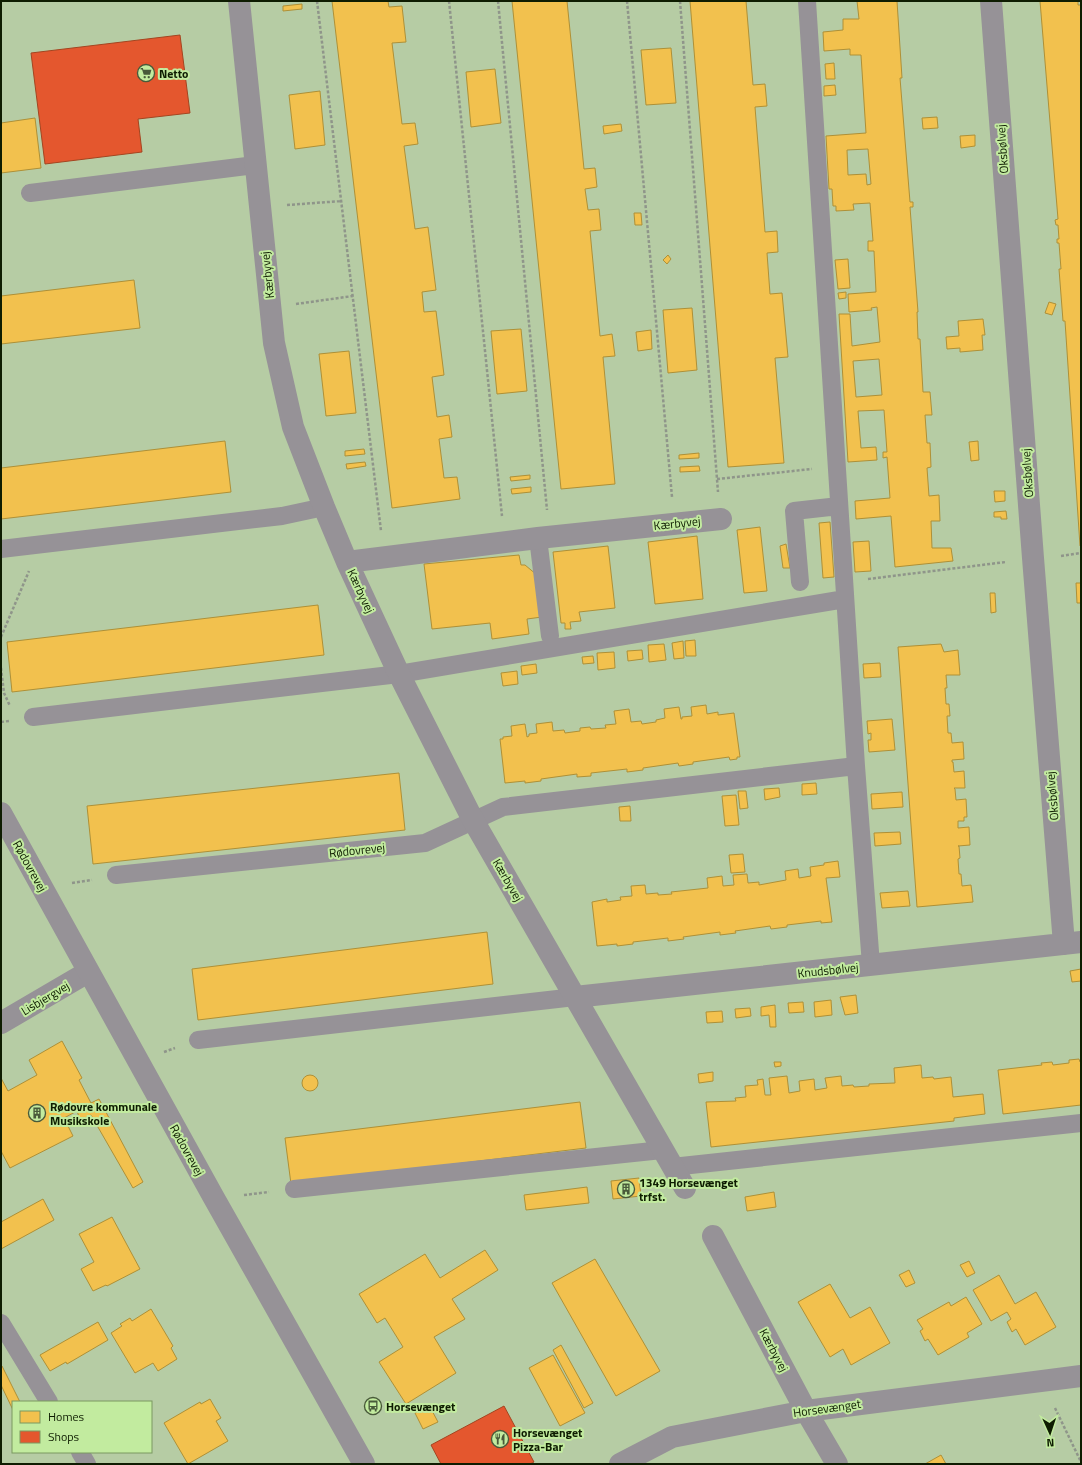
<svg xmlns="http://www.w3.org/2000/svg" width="1082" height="1465" viewBox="0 0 1082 1465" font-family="'Titillium Web',sans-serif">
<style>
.homes{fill:#f2c14e;stroke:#ae9037;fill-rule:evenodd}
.shops{fill:#e4572e;stroke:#a44520}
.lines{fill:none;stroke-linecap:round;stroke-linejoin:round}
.path{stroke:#8f958a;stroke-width:2.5;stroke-dasharray:3 2;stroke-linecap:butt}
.service{stroke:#969297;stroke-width:18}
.minor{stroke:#969297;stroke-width:22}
.tertiary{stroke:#969297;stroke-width:22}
.labels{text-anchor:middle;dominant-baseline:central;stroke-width:4;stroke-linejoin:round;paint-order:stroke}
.poi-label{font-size:12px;font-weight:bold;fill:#0e1c01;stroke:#c2eb9f;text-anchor:start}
.street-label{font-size:12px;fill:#0e1c01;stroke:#c2eb9f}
</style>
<rect width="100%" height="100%" fill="#b6cca4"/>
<path class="homes" d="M332,1H388L389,7L402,6L406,42L392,43L402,124L415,123L418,144L404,146L415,229L428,227L436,290L422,292L424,312L436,311L444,375L432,377L437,417L449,415L452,437L439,439L444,478L457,477L460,499L392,508Z
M512,1H567L584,169L595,168L597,187L585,189L588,210L599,209L601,230L590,231L600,336L612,334L615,356L603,357L615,484L561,489Z
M690,1H748H746L753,85L765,84L767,106L755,107L765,232L777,231L778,252L767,253L770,294L782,293L788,357L775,358L784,463L728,467Z
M857,1H897L902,78H900L910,202H913V207H910L918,312H917L918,339H920L923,392H930L932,415H925L927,443H930L931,467L927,468L929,496L939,495L940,521H931L932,548H951L953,561L895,567L891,516L856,519L855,501L890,498L887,457L883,458V452H887L884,410L858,411L861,448L876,447L877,460L848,462L839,314H850L852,346L880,342L877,307L871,308L872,310L849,312L848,294L876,292L874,251H868V241H873L870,203L853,204L854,210L836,211V206H833L832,189H829L826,136L866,133L861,55H850V49L824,51L823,32L843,30V19H859ZM868,149L871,184L867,185L866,174L848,175L847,150ZM879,359L882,395L856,397L853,361Z
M1040,1H1078V5H1081V545L1080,546L1065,321H1063L1059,269H1061L1059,243H1057V239H1059L1058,225H1056L1055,220L1058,219Z
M302,4V9L283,11V6Z
M671,48L676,103L646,105L641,50Z
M834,63L835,79H826L825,64Z
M495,69L501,123L471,127L466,72Z
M835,85L836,95L824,96V86Z
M320,91L325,145L295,149L289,95Z
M937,117L938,128L923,129L922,118Z
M35,118L41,168L1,173V123Z
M621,124L622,131L604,134L603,126Z
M975,135V146L961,148L960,136Z
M634,213H641L642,225H635Z
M668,255L671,259L667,264L663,260Z
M848,259L850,288L838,289L835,260Z
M134,280L140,328L1,344V296Z
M846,292V298L839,299L838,293Z
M1049,302L1056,304L1052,315L1045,313Z
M692,308L697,370L668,373L663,310Z
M983,319L985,335H982L983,350L960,352V348L947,349L946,337L959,336L958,321Z
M521,329L527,391L497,394L491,331Z
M651,330L652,349L638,351L636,332Z
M349,351L356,413L326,416L319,354Z
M225,441L231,492L1,519V468Z
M978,441L979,460L971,461L969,442Z
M364,449L365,454L345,456V451Z
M699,453V458L679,459V455Z
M365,462L366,466L347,469L346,464Z
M699,466L700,471L680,472V467Z
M530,475V479L511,481L510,477Z
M531,487V492L512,494L511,489Z
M994,491H1005V501L995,502Z
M1006,511L1007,519H1001V517H994V512Z
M830,522L834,577L823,578L819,523Z
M760,527L767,591L744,593L737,530Z
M697,536L703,599L655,604L648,542Z
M869,541L871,571L855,572L853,542Z
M786,544L790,568H783L780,546Z
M608,546L615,608L579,612L581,621L570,622L571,629H565V623H561L553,552Z
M519,555L521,565H525L537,575L542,617L527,619L529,634L492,639L490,623L432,629L424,564Z
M1076,583H1081V603H1077Z
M990,593H995L996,612L991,613Z
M318,605L324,655L12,692L7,642Z
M695,640L696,656H686L685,641Z
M683,641L684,658L674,659L672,643Z
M664,644L666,660L649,662L648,645Z
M941,644L944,652L958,650L960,675H946L947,688H945L946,704H949L950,716H947L948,733H951L952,743L963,742L964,759L952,760V762H953L954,772L964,771L965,788H954L955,789L956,800L966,799L967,817H964V821H958V828L969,827L970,845L958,846H959L960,858L958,859L959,874H961L962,886L971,885L973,902L917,907L898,647Z
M642,650L643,659L628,661L627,651Z
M614,652L615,668L598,670L597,653Z
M593,656L594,663L583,664L582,657Z
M880,663L881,677L864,678L863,664Z
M536,664L537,673L522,675L521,666Z
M517,671L518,684L503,686L501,673Z
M706,705L707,714L718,712V715L734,713L740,757H737V759L730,760L729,757L693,762V764L679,766L678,763L643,768V770L627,772V769L591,773V776L577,777V774L541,779V781L525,783V781L505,783L500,739H503V737L512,736L511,726L525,724L527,737L529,736V734L537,733L536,724L552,722L553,731L564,730L565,733L580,731V728L590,727L591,729L606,728L605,725L616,724L614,711L629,709L631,722L641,721L642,724L656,722V720L665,718L664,709L679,707L681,719H682V717L692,716L691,707Z
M892,719L895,750L869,752L868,740H871V733L868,734L867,721Z
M399,773L405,830L93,864L87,806Z
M816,783L817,794L802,795V784Z
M779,788L780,797L765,800L764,789Z
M738,791H746L748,808L740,809Z
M902,792L903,807L872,809L871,794Z
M736,795L739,825L725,826L722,796Z
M630,806L631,821H620L619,807Z
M900,832L901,844L875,846L874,833Z
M743,854L745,872L731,873L729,855Z
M838,861L840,877L826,878L832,922L821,923V921L787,925V927L771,929L770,926L735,931L736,933L720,935V932L683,937L684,939L668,941V938L633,942V944L617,946V944L597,946L592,902L607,899V902L621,900L620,897L632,896L631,886L645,885L646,894L658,893V895L672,894L671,892L708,888L707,878L722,876L723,886L734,885L733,875L747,874L748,883L759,882V885L786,880L785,871L798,869L799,878L811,876L810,867L824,865V863Z
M908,891L910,906L882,908L880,893Z
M487,932L493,984L198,1020L192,969Z
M1081,969V981L1072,982L1070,971Z
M856,995L858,1013L845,1015L840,997Z
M831,1000L832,1015L815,1017L814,1002Z
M803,1002L804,1012L789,1013L788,1003Z
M775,1005L776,1027H770L769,1015L761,1016V1007Z
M750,1008L751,1016L736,1018L735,1009Z
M722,1011L723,1022L707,1023L706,1012Z
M62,1041L82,1078L79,1080L91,1103L99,1099L143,1182L133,1188L91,1115L80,1120L77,1111L64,1118L73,1136L10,1168L1,1151V1078L8,1091L37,1075L29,1060Z
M1079,1059L1080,1062H1081V1105L1003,1114L998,1070L1042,1065L1041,1063L1052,1062L1053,1065L1069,1063V1060Z
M774,1062H781V1066L775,1067Z
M921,1065L922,1078L933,1077L934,1079L951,1077L953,1097L983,1094L985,1114L954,1118V1121L711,1147L706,1102L736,1101L735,1098L746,1097L745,1086L758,1085L757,1080L763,1079L765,1095H771L769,1078L787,1076L789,1093L800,1091L799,1081L814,1079L815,1090L827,1088L825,1078L841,1076L842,1086L853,1085L854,1087L869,1086V1084L895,1083L894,1068Z
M713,1072V1081L699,1083L698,1074Z
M302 1083a8 8 0 1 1 16 0a8 8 0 1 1-16 0Z
M580,1102L586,1148L291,1184L285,1138Z
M639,1178L641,1196L613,1199L611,1181Z
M587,1187L589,1203L526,1210L524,1195Z
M774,1192L776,1207L747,1211L745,1197Z
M43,1199L54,1220L1,1249V1222Z
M112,1217L140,1269L107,1286L106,1285L93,1291L81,1269L94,1262L79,1234Z
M485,1250L498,1270L452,1299L465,1319L434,1337L456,1373L406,1404L379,1362L403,1347L385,1318L377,1323L359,1294L425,1254L440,1278Z
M595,1259L660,1371L616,1396L552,1283Z
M969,1261L975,1273L967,1277L960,1265Z
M909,1270L915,1283L906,1287L899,1275Z
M999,1275L1015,1304L1036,1292L1056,1327L1025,1345L1016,1329L1012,1332L1007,1322L1011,1319L1007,1312L991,1321L973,1290Z
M830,1284L850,1318L870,1307L890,1343L851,1365L843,1349L830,1357L798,1302Z
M966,1297L982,1324L967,1333L969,1337L938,1355L928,1339L925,1341L920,1331L923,1329L917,1320L949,1302L951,1306Z
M151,1309L173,1346L171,1348L177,1359L158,1371L153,1363L135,1373L111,1333L122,1326L120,1324L130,1318L132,1321Z
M98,1322L108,1340L67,1364L66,1362L50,1371L40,1355Z
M561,1345L593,1403L584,1408L553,1350Z
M553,1355L585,1413L560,1426L529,1368Z
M2,1366L20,1402H13V1410L1,1385V1367Z
M210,1399L221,1418L216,1421L228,1441L188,1464L164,1423L200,1402L201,1404Z
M429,1405L438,1422L423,1429L415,1413Z
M941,1455L946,1464H925Z"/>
<path class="shops" d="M180,35L190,113L138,119L142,152L45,164L31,53Z
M504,1406L534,1462L530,1464H441L431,1445Z"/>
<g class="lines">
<path class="path" d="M317,1L381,531
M449,1L502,516
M498,1L547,510
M627,1L672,497
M680,1L718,492
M287,205L342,201
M296,304L353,296
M717,479L812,469
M1061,556L1081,553
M868,579L1006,562
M1,637L29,571
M1,668L4,693L10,706
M1,722L9,721
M72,883L92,880
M164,1052L175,1048
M244,1195L269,1192
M1055,1408L1081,1462"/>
<path class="service" d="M807,1L856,766L871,965
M30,193L255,165
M538,538L550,636
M1,549L282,516L324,507
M800,582L794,511L839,506
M33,717L399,674L845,599
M116,875L425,843L503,807L856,766
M198,1040L575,997
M672,1167L1081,1123
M294,1189L662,1150
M1,1323L49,1402
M80,1452L87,1464"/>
<path class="minor" d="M239,1L274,343L293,427L324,507L347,562L399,674L473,820L685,1188
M991,1L1033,558L1064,944
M347,562L538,538L721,519
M575,997L1081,942
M1,1023L88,972
M713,1236L806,1411L837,1464
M620,1464L672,1437L806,1411L1081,1376"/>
<path class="tertiary" d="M1,813L214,1198L364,1464"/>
</g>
<defs>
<g id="supermarket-ring" transform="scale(0.9)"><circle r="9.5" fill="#c2eb9f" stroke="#495a3a" stroke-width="1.5"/><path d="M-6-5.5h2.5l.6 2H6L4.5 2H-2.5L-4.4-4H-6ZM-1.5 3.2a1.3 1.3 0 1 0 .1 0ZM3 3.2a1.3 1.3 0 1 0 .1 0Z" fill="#495a3a"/></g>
<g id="building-ring" transform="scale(0.9)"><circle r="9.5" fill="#c2eb9f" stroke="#495a3a" stroke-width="1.5"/><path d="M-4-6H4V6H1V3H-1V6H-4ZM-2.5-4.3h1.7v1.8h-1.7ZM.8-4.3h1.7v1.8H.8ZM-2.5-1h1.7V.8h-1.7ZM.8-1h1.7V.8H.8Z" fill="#495a3a"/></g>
<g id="bus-ring" transform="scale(0.9)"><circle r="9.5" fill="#c2eb9f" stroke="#495a3a" stroke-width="1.5"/><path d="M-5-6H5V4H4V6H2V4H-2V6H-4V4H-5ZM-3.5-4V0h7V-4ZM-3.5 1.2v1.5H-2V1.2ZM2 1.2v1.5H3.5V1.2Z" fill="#495a3a"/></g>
<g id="restaurant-ring" transform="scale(0.9)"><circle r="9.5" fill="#c2eb9f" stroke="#495a3a" stroke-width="1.5"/><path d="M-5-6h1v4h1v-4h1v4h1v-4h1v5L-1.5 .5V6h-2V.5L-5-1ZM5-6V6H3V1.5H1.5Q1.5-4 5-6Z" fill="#495a3a"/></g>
</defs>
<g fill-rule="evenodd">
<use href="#supermarket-ring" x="146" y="73"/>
<use href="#building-ring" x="37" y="1113"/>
<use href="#building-ring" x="626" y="1189"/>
<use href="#bus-ring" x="373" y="1406"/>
<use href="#restaurant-ring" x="500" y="1439"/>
</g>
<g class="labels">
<g class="poi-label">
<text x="159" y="73">Netto</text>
<text x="50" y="1106">Rødovre kommunale<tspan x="50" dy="14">Musikskole</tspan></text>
<text x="639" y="1182">1349 Horsevænget<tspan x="639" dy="14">trfst.</tspan></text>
<text x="386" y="1406">Horsevænget</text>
<text x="513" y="1432">Horsevænget<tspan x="513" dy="14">Pizza-Bar</tspan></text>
</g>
<g class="street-label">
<text transform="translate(1002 149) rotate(-94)">Oksbølvej</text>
<text transform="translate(267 275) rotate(-96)">Kærbyvej</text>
<text transform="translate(1027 473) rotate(-94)">Oksbølvej</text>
<text transform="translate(677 523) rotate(-6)">Kærbyvej</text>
<text transform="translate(361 591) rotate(65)">Kærbyvej</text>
<text transform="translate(1052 796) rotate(-95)">Oksbølvej</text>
<text transform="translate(357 850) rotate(-6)">Rødovrevej</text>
<text transform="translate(30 866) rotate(61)">Rødovrevej</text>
<text transform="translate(508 880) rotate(60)">Kærbyvej</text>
<text transform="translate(828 970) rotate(-6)">Knudsbølvej</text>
<text transform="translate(45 998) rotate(-31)">Lisbjergvej</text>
<text transform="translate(187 1150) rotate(61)">Rødovrevej</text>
<text transform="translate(774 1350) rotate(62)">Kærbyvej</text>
<text transform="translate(827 1408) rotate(-8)">Horsevænget</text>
</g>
</g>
<rect width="1082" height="1465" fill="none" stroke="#0e1c01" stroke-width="4"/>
<rect x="12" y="1401" width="140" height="52" fill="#c2eb9f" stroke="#7a9860"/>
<rect x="20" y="1411" width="20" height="12" fill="#f2c14e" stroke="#7a9860"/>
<text x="48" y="1421" font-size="12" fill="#0e1c01">Homes</text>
<rect x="20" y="1431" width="20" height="12" fill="#e4572e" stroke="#7a9860"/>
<text x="48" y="1441" font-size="12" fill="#0e1c01">Shops</text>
<g transform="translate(1050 1433) rotate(177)" stroke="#c2eb9f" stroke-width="3" paint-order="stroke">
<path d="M0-3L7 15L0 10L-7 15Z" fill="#0e1c01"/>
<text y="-6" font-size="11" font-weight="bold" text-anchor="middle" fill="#0e1c01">N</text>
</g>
</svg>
